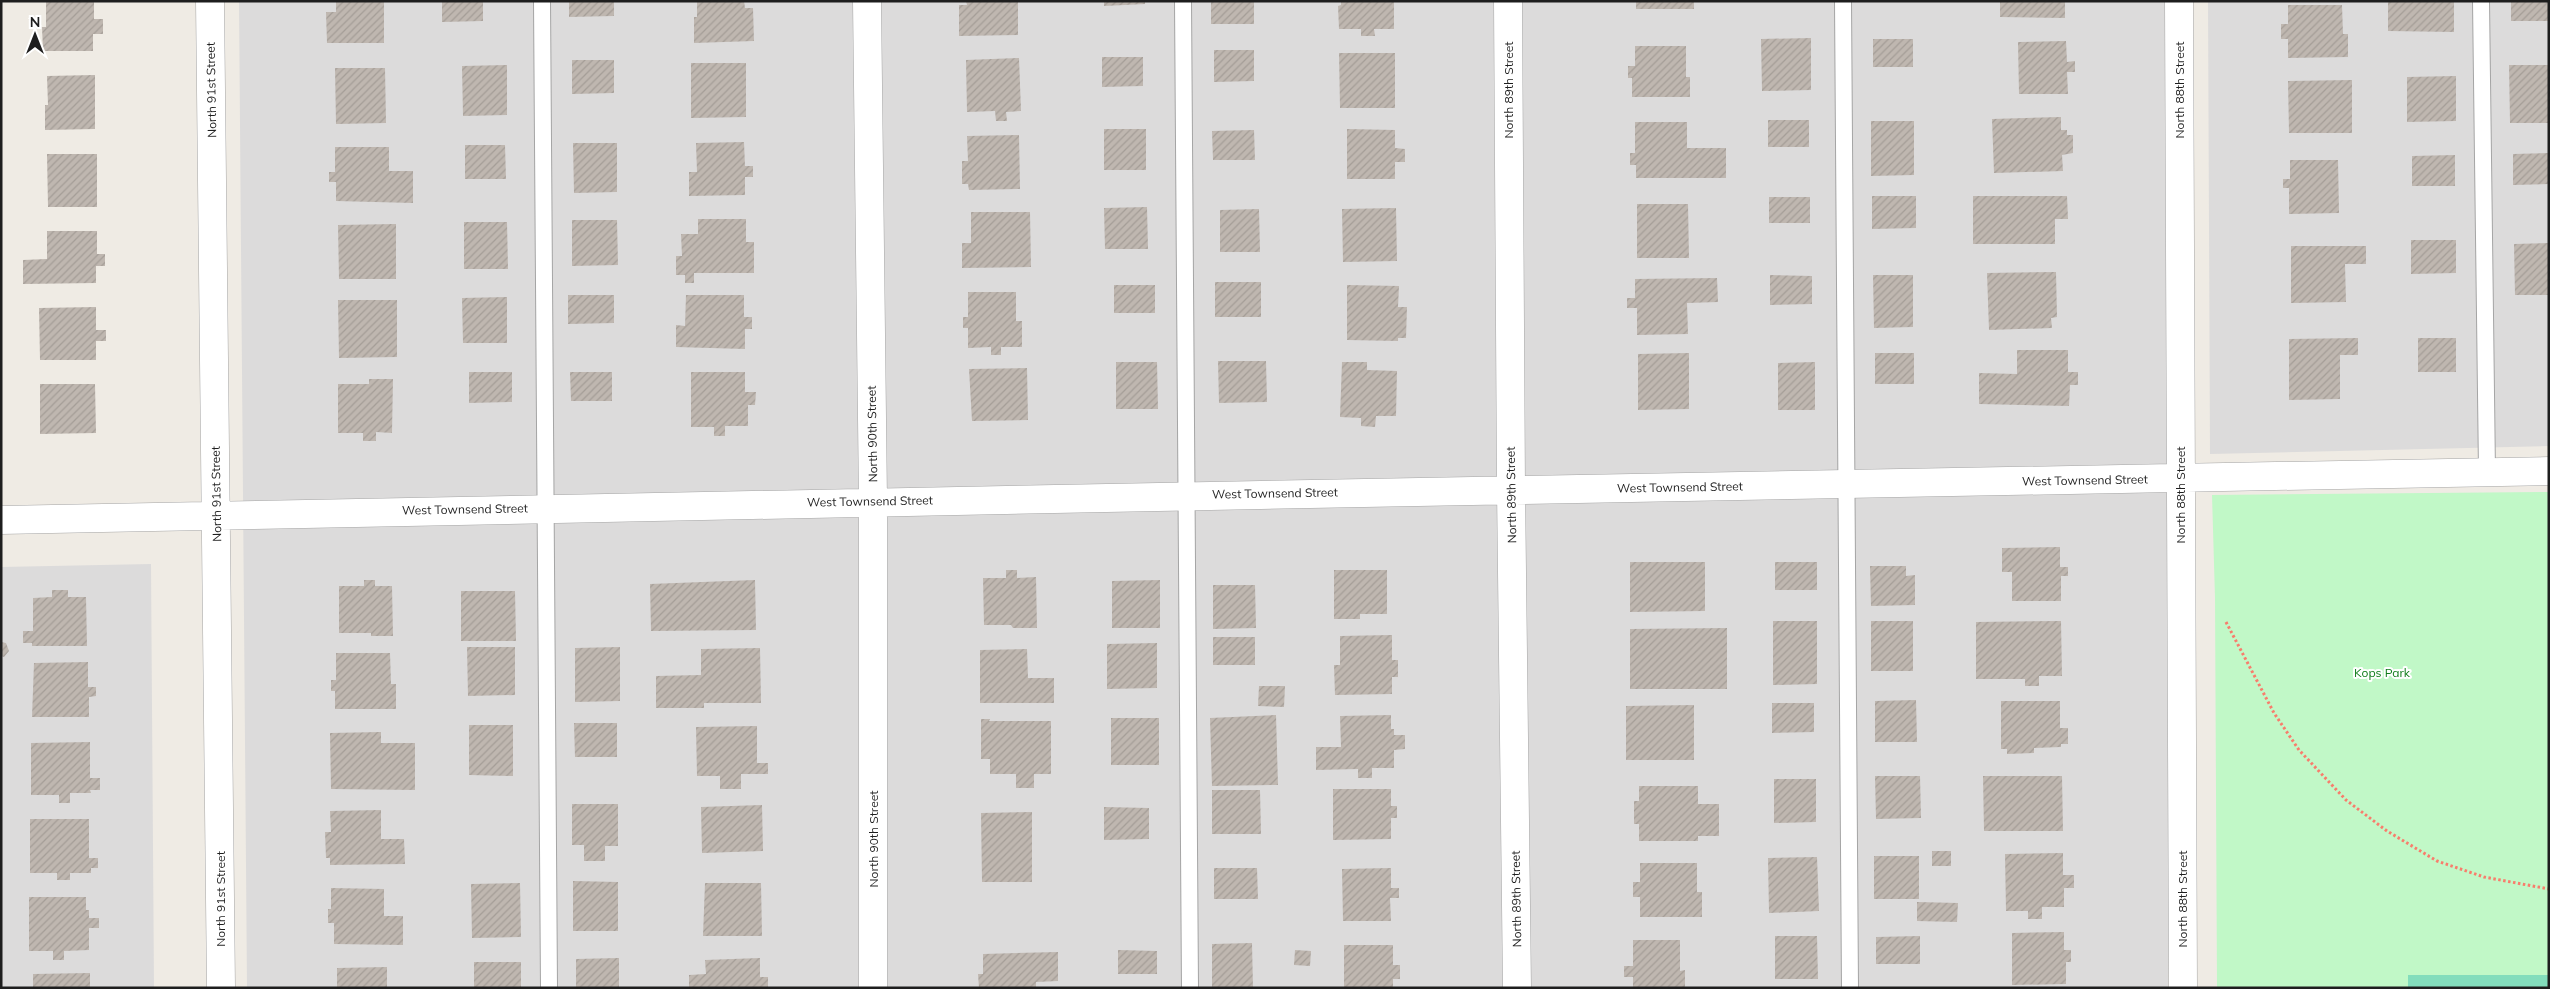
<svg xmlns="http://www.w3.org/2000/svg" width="2550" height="989" viewBox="0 0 2550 989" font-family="Mulish,sans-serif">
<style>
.residential{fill:#dcdbdb}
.park{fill:#c1f8c7}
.pitch{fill:#83ddbc}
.building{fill:url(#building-hatch)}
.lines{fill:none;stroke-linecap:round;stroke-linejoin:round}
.lane-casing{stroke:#a5a5a5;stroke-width:18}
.street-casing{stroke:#a5a5a5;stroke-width:29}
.path{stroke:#f87d6c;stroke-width:3;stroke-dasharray:2.5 2.5;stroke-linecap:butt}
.lane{stroke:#fff;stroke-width:16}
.street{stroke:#fff;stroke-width:28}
.labels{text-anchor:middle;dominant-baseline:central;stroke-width:4;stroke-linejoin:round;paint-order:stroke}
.street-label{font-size:12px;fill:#1e1e1e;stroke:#fff}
.park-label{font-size:12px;fill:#0d7b18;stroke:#fff}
</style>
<defs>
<pattern id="building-hatch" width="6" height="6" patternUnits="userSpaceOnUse" patternTransform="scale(1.25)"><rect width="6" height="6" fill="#bfb7b0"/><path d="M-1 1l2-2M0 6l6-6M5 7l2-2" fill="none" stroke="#a49d97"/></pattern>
</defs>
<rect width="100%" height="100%" fill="#efebe4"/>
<path class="residential" d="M239,1H2186L2168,988H247Z
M2208,1H2549V446L2210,454Z
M151,564L154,988H1V567Z"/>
<path class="park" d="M2549,492V988H2217L2215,597L2212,495Z"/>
<path class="pitch" d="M2408,975H2549V988H2408Z"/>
<path class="building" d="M46,1H94V19H103V34H93V51H43L42,27H46Z
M336,1H384V43H327L326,12H336Z
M442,1H483V21L442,22Z
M569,1H614V16L569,17Z
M697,1H744L745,8H753L754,41L694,43V17H697Z
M966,1H1018V35L959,36V5H967Z
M1104,1H1145V4L1104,6Z
M1211,1H1254V24H1211Z
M1341,1H1394V29H1374L1375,36H1361V29H1339L1338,6L1341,5Z
M1636,1H1694V9H1636Z
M2000,1H2065V18L2000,17Z
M2388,1H2454V32L2388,31Z
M2511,1H2549V21H2511Z
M2288,5H2342L2343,34H2348V57L2288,58V39H2281V24H2288Z
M1811,38V90L1762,91L1761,39Z
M1873,39H1913V67H1873Z
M2066,41L2067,62L2075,61V72H2067L2068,94H2019L2018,42Z
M1635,46H1686V77H1690V97H1632V78H1628V66H1635Z
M1214,50H1254V81L1214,82Z
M1339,53H1395V108H1340Z
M1102,57H1143V86L1102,87Z
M1019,58L1021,111L1006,112L1007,121H996L995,111L967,112L966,60Z
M572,60H614V93L572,94Z
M691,63H746V117L691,118Z
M507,65V115L463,116L462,66Z
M2509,65H2549V123H2510Z
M335,68H385L386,123L336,124Z
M95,75V129L45,130V105H48L47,76Z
M2456,76V121L2407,122V77Z
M2352,80V133H2289L2288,81Z
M2061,117V130H2067V135H2073V153L2062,155L2063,171L1994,173L1992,119Z
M1768,120H1809V147H1768Z
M1871,121H1914V175L1871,176Z
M1635,122H1687V148H1726V178H1636V165H1630V153H1635Z
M1104,129H1146V170H1104Z
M1347,129L1395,130V148L1405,149V162H1395V179H1347Z
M1254,130L1255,160H1213L1212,131Z
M1019,135L1020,189L969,190L968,184H962V161H968L967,136Z
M744,142L745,166H753V177H745V195L689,196V172H697L696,143Z
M573,143H617V192L574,193Z
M465,145H505L506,179H465Z
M335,147H389V171H413V203L336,201V182H329V172H335Z
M2549,153V184L2513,185V154Z
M47,154H97V207H48Z
M2455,155V186H2412V156Z
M2290,160H2338L2339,213L2289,214V188H2283V179H2290Z
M1872,196H1916V228L1872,229Z
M1973,196H2067L2068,219H2055V244H1973Z
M1769,197H1810V223H1769Z
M1637,204H1688L1689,258H1637Z
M1147,207L1148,249H1105L1104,208Z
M1396,208L1397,261L1343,262L1342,209Z
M1259,209L1260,252H1220V210Z
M971,212H1030L1031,267L962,268V243H971Z
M698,219H746V242H754V273H694V283H685V275H676V256H682L681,234H698Z
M572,220H617L618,265L572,266Z
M464,222H507L508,269H464Z
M396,224V279H339L338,225Z
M47,231H97V254H105V266H96V283L23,284V260L47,259Z
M2411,240H2456V273L2411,274Z
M2549,243V295H2515L2514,244Z
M2291,246H2366V264H2345L2346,302L2291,303Z
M2056,272L2057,317L2051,318L2052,328L1989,330L1987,273Z
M1770,275L1812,276V304L1770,305Z
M1873,275H1913V327L1874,328Z
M1717,278L1718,302L1687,303L1688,334L1637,335V308H1627V298H1635V279Z
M1215,282H1261V317H1215Z
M1114,285H1155V313H1114Z
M1347,285L1399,286L1398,307H1407L1406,338H1398V341L1347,340Z
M968,292H1016V321H1022V347H1001V355H991V347L968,348V328H963V317H968Z
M568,295H614V323L568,324Z
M686,295H744V317H752V329H745V349L676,347V325L685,326Z
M507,297V343H463L462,298Z
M338,300H397V357L339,358Z
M96,307V330H106V341H96V360H40L39,308Z
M2358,338V355H2340V399L2289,400V339Z
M2418,338H2456V372H2418Z
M2017,350H2068V372H2078V385H2070L2069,406L1979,404V373L2017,374Z
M1689,353V409L1638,410V354Z
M1875,353H1914V384H1875Z
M1218,361H1266L1267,402L1219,403Z
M1116,362H1157L1158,409H1116Z
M1342,362H1367V370L1397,371L1396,416H1376L1375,427L1361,426V418L1340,417Z
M1815,362V410H1778V363Z
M1027,368L1028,420L972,421L969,369Z
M469,372H512V402L469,403Z
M570,372H612V401H571Z
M691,372H745V392H756L755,405H748V426H725V436H714V427H691Z
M369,379H393L392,433L376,432V441H363V433H338V384H369Z
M40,384H95L96,433L40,434Z
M2060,547V567H2068V576H2061V601H2012V572H2002V548Z
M1630,562H1705V611L1630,612Z
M1775,562H1817V590H1775Z
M1870,566H1906V576L1915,575V605L1871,606Z
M1006,570H1017V578L1036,577L1037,628H1013L1011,625H984L983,578H1006Z
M1334,570H1387V614H1360V619H1334Z
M364,580H375V586H392L393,636H371V633H339V586H364Z
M755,580L756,630L651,631L650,584Z
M1160,580V628H1112V581Z
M1213,585H1255L1256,628L1213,629Z
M52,590H68V597H86L87,646H32V643H23V631H33V598L52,597Z
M461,591H515L516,641H461Z
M1773,621H1817V684L1773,685Z
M1871,621H1913V671H1871Z
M2061,621L2062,676H2039V686H2025V679H1976V622Z
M1727,628V689H1630V629Z
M1392,635V660H1398V677H1392V694L1335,695L1334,665H1340V636Z
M1213,637H1255V665H1213Z
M1,642L6,643L9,651L4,657L1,656Z
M1157,643V688L1107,689V644Z
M467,647H515V695L468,696Z
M620,647V701L575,702V648Z
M760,648L761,703H704V708H656V676L701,675V649Z
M1027,649L1028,678H1054V703H980V650Z
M336,653H390L391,684H396V709H335V691H331V680H336Z
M88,662V687H96V696L89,697V717H32L34,663Z
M1259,686H1285L1284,707L1258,706Z
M1916,700L1917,742H1875V701Z
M2001,701H2060V728H2068V744H2061V747L2034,748V753L2007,754V749H2001Z
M1772,703H1814V732L1772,733Z
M1694,705V760H1626V706Z
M1276,715L1278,785L1212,786L1210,718Z
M1391,715V729H1394V735H1405V749L1394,750V768H1372V778H1358V769L1316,770V747H1341L1340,716Z
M1111,718H1159V765H1111Z
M981,719H990L989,721H1051V774H1034V788H1016V774H990V759H981Z
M574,723H617V757H575Z
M469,725H513V776L469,775Z
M757,726V763H768V774H741V789H720V776H697L696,727Z
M381,732V743H415V790L331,789L330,733Z
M90,742V778H100V790H90L91,793H70V803H59V795H31V743Z
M1875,776H1920L1921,818L1876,819Z
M1983,776H2062L2063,831H1984Z
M1774,779H1816V822L1774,823Z
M1639,786H1698V804H1719V836H1698V841H1639V824H1634V801H1639Z
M1333,789H1391V806H1397V818H1391V839L1333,840Z
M1212,790H1260L1261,834H1212Z
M572,804H618V846H605V861H584V845H572Z
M762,805L763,851L702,853L701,807Z
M1104,807L1149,808V839L1104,840Z
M381,810V839H404L405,864L330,865V858H326L325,832H331L330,811Z
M1032,812V882H982L981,813Z
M30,819H89V858H98V868H91V873H70V880H57V873H30Z
M1932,851H1951V866H1932Z
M2063,853V875H2074V888H2064V907H2042V919H2028V911H2006L2005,854Z
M1874,856H1919V899H1874Z
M1817,857L1819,911L1769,913L1768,858Z
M1640,863H1697V892H1702V917H1640V897H1633V882H1640Z
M1214,868H1257L1258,899H1214Z
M1391,868V888H1399V898H1390L1391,921H1343L1342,869Z
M573,881L618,882V931H573Z
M520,883L521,937L472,938L471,884Z
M705,883H761L762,936H703Z
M331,888L384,889V916H403V945L334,944V923H328V909H331Z
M29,897H86V910H89V918H99V928H89V950L64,951V960H53V951H29Z
M1917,902L1958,903L1957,922L1917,921Z
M2064,932V950H2071V962H2066V984L2012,985V933Z
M1775,936H1817L1818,979H1775Z
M1920,936V964H1876V937Z
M1633,940H1680V971L1685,970V988H1633V977H1624V966H1633Z
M1252,943L1253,988H1212V944Z
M1344,945H1393V965H1400V979H1393V988H1344Z
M1118,950L1157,951V974H1118Z
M1295,950L1311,951L1310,966L1294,965Z
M1058,952V981L1036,982V988H979L978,974H983V954Z
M619,958V988H576V959Z
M760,958V977H768V988H689V975L706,974L705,960Z
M474,962H521V988H474Z
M387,967V988H337V968Z
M90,973V988H33V974Z"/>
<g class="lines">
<g class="lane-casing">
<path id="lane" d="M542,1L549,988
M1183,1L1190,988
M1843,1L1850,988
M2481,1L2487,472"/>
</g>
<g class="street-casing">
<path id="street" d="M210,1L221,988
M867,1L873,501V988
M1508,1L1511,489L1517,988
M2179,1L2183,988
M1,520C850,500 1700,489 2549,471"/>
</g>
<path class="path" d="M2226,622L2274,713L2299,750L2346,800L2387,831L2437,861L2484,877L2549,889"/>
<use href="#lane" class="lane"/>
<use href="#street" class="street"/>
</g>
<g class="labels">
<g class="street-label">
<text transform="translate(211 90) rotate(-91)">North 91st Street</text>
<text transform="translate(1508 90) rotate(-90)">North 89th Street</text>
<text transform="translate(2179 90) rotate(-90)">North 88th Street</text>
<text transform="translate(872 434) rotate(-91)">North 90th Street</text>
<text transform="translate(2085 480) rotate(-1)">West Townsend Street</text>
<text transform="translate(1680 487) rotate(-1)">West Townsend Street</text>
<text transform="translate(1275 493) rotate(-1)">West Townsend Street</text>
<text transform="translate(216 494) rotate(-91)">North 91st Street</text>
<text transform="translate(1511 495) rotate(-91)">North 89th Street</text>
<text transform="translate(2180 495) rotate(-90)">North 88th Street</text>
<text transform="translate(870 501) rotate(-1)">West Townsend Street</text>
<text transform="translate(465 509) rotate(-1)">West Townsend Street</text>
<text transform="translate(873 839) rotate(-90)">North 90th Street</text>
<text transform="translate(220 899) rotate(-90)">North 91st Street</text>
<text transform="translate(1516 899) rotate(-91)">North 89th Street</text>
<text transform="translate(2182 899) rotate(-90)">North 88th Street</text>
</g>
<g class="park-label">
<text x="2382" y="672">Kops Park</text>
</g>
</g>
<rect width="2550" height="989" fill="none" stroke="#1e1e1e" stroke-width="5"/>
<g transform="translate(35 35)" stroke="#ffffff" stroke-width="4" paint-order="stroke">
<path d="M0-4L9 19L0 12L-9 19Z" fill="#1e1e1e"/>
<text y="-8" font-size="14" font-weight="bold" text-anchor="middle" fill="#1e1e1e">N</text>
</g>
</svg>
